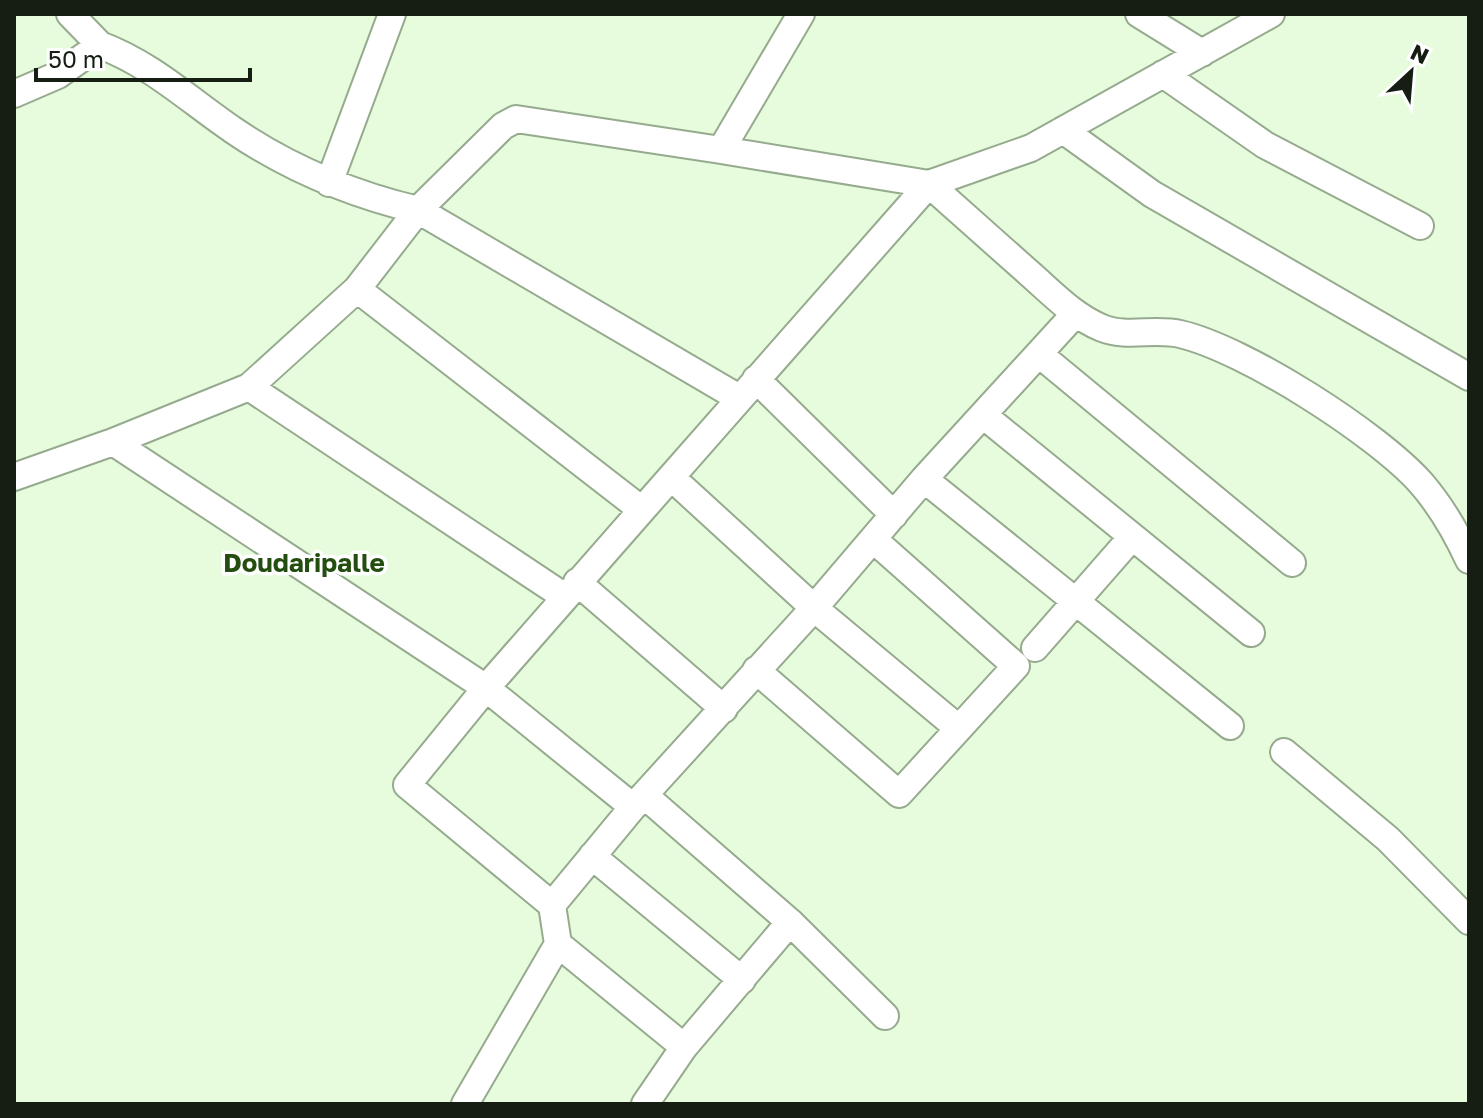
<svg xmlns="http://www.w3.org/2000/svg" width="1483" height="1118" viewBox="0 0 1483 1118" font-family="'Golos Text',sans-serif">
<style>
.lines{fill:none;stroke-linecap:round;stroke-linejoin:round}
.minor-casing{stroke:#96ab8e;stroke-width:30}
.minor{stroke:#fff;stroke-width:26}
.labels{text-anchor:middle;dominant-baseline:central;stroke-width:7;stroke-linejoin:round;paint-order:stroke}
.quarter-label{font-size:26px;font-weight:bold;fill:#244d10;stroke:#fff}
</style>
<rect width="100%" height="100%" fill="#e6fcdd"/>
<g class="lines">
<g class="minor-casing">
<path id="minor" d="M70,14L100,45
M801,14L721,150L929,184
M1139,14L1202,53
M1271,14L1031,148L929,184C963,214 996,244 1029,273C1052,293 1073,316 1102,328C1126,338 1155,328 1180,334C1245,349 1376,433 1421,483C1441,506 1456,532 1469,560
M1163,74L1265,145L1420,226
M14,94L58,75L100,45C151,64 189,100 233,130C290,169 351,194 418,210L739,398
M1063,130L1152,194L1469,377
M329,183L392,14
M357,289L418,210L503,126L516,119L721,150
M1039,354L1292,563
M756,379L894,515
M249,387L565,597
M983,415L1251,633
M113,442L486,688L407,785L552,905L558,944L465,1104
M14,477L113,442L249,387L357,289L642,510L929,184
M671,477L814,608L958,728
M924,479L1230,726
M642,510L486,688L633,807L644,795
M577,582L724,709
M1035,648L1132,537
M756,670L899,794L1016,666L874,540
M1284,752L1388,839L1469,921
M592,856L742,980
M552,905L633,807
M790,922L644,795L814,608L924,479L1075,314
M558,944L684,1047
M645,1104L684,1047L790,922L885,1016"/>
</g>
<use href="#minor" class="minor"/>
</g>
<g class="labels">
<g class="quarter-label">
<text x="304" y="562">Doudaripalle</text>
</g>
</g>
<rect width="1483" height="1118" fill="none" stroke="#161e13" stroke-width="32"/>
<g transform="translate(1411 72) rotate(26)" stroke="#ffffff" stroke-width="6" paint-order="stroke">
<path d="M0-6L14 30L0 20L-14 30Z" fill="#161e13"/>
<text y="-12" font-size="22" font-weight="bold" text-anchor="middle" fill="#161e13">N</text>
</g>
<path d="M36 68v12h214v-12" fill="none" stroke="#161e13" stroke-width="4"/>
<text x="48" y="68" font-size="24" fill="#161e13" stroke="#ffffff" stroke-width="6" paint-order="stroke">50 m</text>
</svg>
